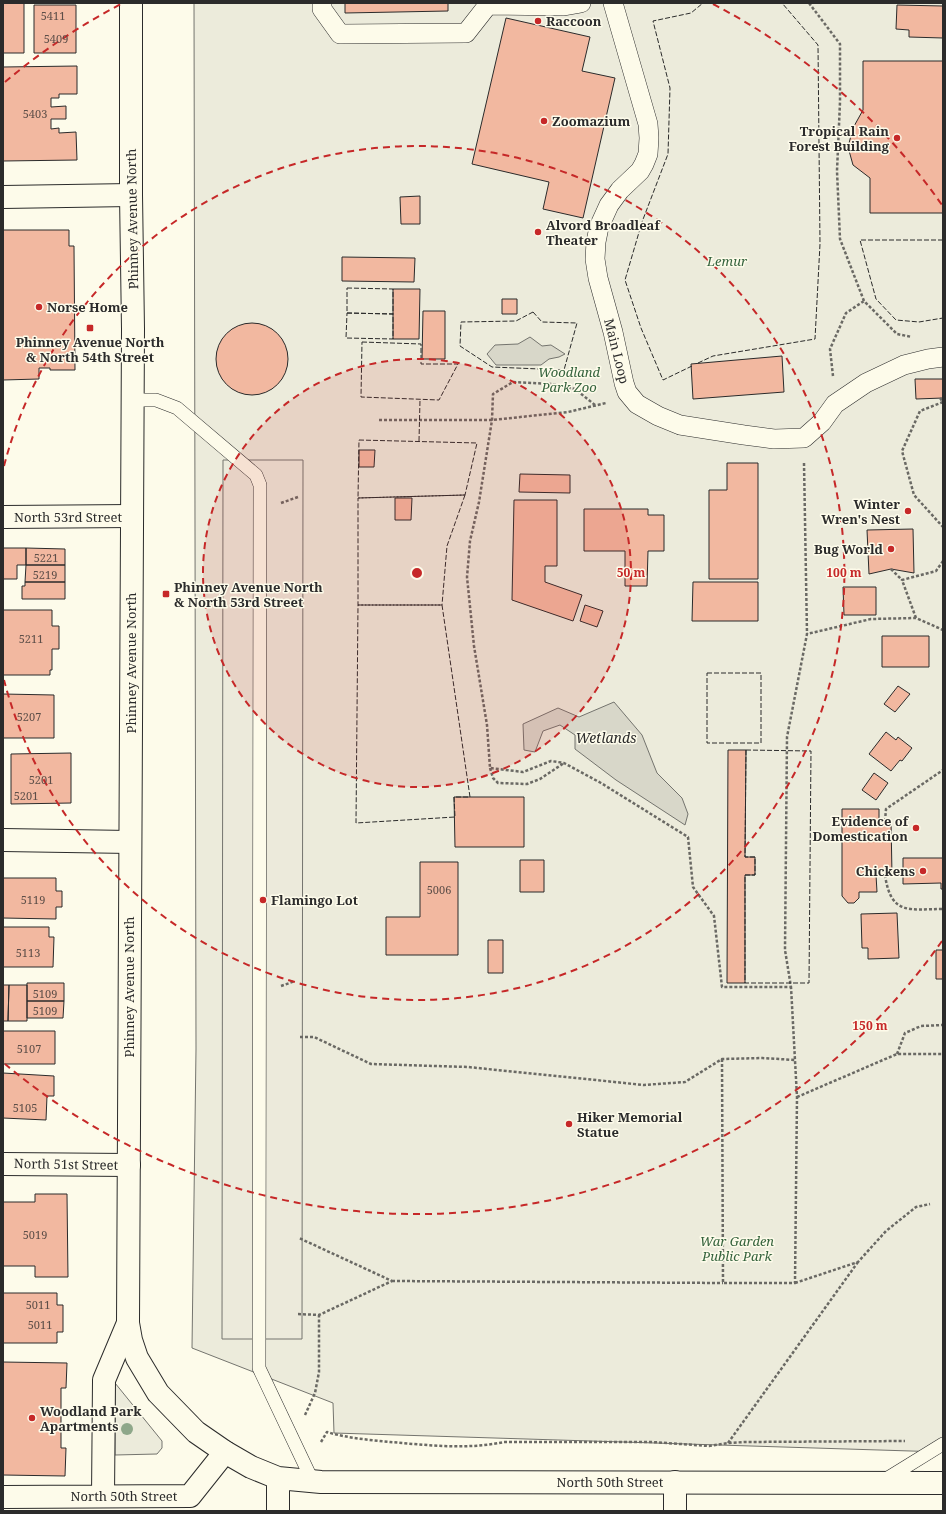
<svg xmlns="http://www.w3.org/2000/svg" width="946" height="1514" viewBox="0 0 946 1514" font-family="'Noto Serif',serif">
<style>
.green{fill:#ecebdb;stroke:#74746e}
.parking{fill:#eceadb;stroke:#74746e}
.water{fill:#d8d7c9;stroke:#74746e}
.building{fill:#f2b8a0;stroke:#2b2b2b}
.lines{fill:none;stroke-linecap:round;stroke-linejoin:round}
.service-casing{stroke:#2b2b2b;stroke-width:14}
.pedestrian-casing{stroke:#2b2b2b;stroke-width:20}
.minor-casing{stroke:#2b2b2b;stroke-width:24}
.tertiary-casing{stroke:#2b2b2b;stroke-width:24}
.path{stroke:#6a6964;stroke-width:2.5;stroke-dasharray:3 2;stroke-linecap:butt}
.service{stroke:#fdfbea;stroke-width:13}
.pedestrian{stroke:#fdfbea;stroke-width:19}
.minor{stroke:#fdfbea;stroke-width:22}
.tertiary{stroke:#fdfbea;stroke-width:22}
.fence{stroke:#2b2b2b;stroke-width:1;stroke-dasharray:5 2;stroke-linecap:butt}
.tree{fill:#8ea78a}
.ring{fill:none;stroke:#c62828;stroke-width:2;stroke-dasharray:7 5}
.poi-dot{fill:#c62828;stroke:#fdfbea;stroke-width:1.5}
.labels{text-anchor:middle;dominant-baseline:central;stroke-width:3;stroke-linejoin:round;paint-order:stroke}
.number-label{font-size:11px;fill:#5d4e48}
.poi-label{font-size:13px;font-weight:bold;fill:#2b2b2b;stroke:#fdfbea;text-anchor:start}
.street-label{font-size:13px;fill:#2b2b2b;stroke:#fdfbea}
.park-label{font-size:13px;font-style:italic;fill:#34623c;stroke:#fdfbea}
.water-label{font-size:14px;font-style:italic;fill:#2b2b2b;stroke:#fdfbea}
.centre{fill:#c62828;stroke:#fdfbea;stroke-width:2}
.ring-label{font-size:12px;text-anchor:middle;font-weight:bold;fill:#c62828;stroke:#fdfbea;stroke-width:3;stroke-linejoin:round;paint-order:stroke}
</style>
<rect width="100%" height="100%" fill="#fdfbea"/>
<path class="green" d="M194,3H943V1452L334,1433L333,1403L192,1348L196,1049Z
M115,1383L162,1441V1448L157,1454L115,1455Z"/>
<path class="parking" d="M223,460H303L302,1339H222Z"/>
<path class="water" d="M530,337L542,346L551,345L565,354L559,357L549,359L541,365H496L487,354L495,345L518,344Z
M614,702L642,735L657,773L682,798L688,814L685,825L616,780L575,749V735L560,725L543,731L535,752L524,750L523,724L558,708L579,717Z"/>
<path class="building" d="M3,3H24V53H3Z
M345,3H448V11L345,13Z
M34,5H76V53H34Z
M897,5L943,6V38L909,37V30L896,29Z
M506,18L590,37L582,71L615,78L583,218L543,209L549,182L472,164Z
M863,61H943V213H870V178L853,165L848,147L853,128L863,110Z
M77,66V94H59V98H51V107L66,106V119H51V129L59,128V133L76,132L77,160L3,161V67Z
M420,196V224H401L400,197Z
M3,230H69V246H74L75,370H50V368H39V379L3,380Z
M342,257L415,258L414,282L342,281Z
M393,289H420L419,339H393Z
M502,299H517V314H502Z
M423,311H445V359H422Z
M216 359a36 36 0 1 1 72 0a36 36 0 1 1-72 0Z
M782,356L784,392L693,399L691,364Z
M915,379H943V398L916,399Z
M359,450H375L374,467H359Z
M727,463H758V579H709V490H727Z
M520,474L570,475V493L519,492Z
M395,498H412L411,520H395Z
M514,500H557V566H545V582L582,595L573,621L512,600Z
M584,509H648V515H664V551H648L647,586H625V551H584Z
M913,529L914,573L891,569L869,574L867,530Z
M3,548H26V565H17V579H3Z
M26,548L65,549V565H26Z
M26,565H65V582H25Z
M25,582H65V599H22V586H25Z
M693,582H758V621H692Z
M843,587H876V615H844Z
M585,605L603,611L597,627L580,621Z
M3,610H52V626H59V649H52V670H50V675H3Z
M882,636H929V667H882Z
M898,686L910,694L895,712L884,704Z
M3,694L54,695V738H3Z
M886,732L896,740L898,737L912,748L902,761L900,760L891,771L869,754Z
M728,750H746L745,857H755V875H745V983H727Z
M71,753V803L11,804V754Z
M874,773L888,783L876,800L862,790Z
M454,797H524V847H455Z
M842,809H879V821H891L892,875H876L877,892H859V898L854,903H848L842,896Z
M903,858H943V889H941V883L903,884Z
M520,860H544V892H520Z
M420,862H458V955H386V917H420Z
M3,878H56V891H62V907H56V919L3,918Z
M897,913L899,958L868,959V948H862L861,914Z
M3,927H49V937H54L53,967H3Z
M488,940H503V973H488Z
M936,950H943V979H936Z
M27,983H64V1001H27Z
M3,985H9L8,1021H3Z
M9,985H27V1021H8Z
M27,1001H64L63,1018H27Z
M3,1031H55V1064H3Z
M3,1073L54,1076V1096H47L46,1120L3,1118Z
M35,1194H67L68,1277H35V1266H3V1274V1202H35Z
M3,1293H57V1305H63V1332H57V1343H3Z
M3,1362L67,1363L66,1388H61V1448H66L65,1476L3,1475Z"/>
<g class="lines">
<g class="service-casing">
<path id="service" d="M132,400H156L177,408L256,475L260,485L259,1368L313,1482
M883,1481L943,1444"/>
</g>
<g class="pedestrian-casing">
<path id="pedestrian" d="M322,3V9L340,34L466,33L488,5L564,6L581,3
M613,3L648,124L649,138L648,154L644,164L640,171L620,190L609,205L599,227L596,242L595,259L598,278L613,332L624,383L627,392L637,404L658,416L680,425L744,435L774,439L804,438L822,422L835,404L866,383L904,365L928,359L943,357"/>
</g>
<g class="minor-casing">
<path id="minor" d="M3,197L131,195
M3,517L132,516
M3,840L130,842
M3,1164L129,1165
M675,1482V1511
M103,1496L104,1380L128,1323
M3,1497L190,1496L225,1452"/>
</g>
<g class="tertiary-casing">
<path id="tertiary" d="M131,3V195L133,329L128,1323L131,1340L137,1358L158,1393L196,1432L225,1452L251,1467L278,1478L321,1482L943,1483
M278,1511V1478"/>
</g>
<path class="path" d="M809,3L840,44V102L837,171L840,239L864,301L897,334L912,337
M833,376L830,349L846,313L864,301
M940,398L943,402
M943,402L920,411L902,451L914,495L943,527
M595,405L575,389L551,384L513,382L493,394L492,420L479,502L470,541L467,577L474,646L487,725L490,768L523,772L551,761L564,763L601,783L688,837L693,887L714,916L722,987H791L785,950L787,737L807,634L871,619L916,618L943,630
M379,420H492L568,412L606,403
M804,463L807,634
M281,503L298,497
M891,569L902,580
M916,618L902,580L936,571L943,561
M490,768L493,778L498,783L527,784L540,779L564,763
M885,821L886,809L943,770
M885,875C891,916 909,909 943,909
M281,986L295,981
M300,1037H314L371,1064L468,1067L644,1085L685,1082L722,1059L762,1058L795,1060
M897,1054L905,1033L921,1026L943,1025
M722,1059L723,1283H795L797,1097L791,987
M797,1097L897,1054H943
M392,1281L723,1283
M795,1283L858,1262L886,1231L916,1207L930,1204
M298,1314L319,1315L392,1281L299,1238
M305,1415L315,1393L319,1372V1315
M321,1442L327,1432C347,1438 369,1440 390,1442C427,1445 467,1450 504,1442H652L709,1446L728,1443L745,1442L905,1441
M728,1443L858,1262"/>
<use href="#service" class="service"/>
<use href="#pedestrian" class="pedestrian"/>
<use href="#minor" class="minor"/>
<use href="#tertiary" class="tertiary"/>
<path class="fence" d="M943,240H860L876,299L896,320L919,322L943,318
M347,288L393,289V314L347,313Z
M533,312L542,322L577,323L564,370L492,367L460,346L461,322L516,321Z
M347,313L393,314V339L346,338Z
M362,342L421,344V364H458L439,400L361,397Z
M698,363L713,356L815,339L820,244L818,45L782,3
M692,366L663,380L641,328L625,280L642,222L668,154L670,88L653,21L691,13L703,3
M359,440L477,443L465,495L358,498Z
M419,441L420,400
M465,495L447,546L442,605H358V498Z
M358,605H442L470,797H454L455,817L356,823Z
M707,673H761V743H707Z
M746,750L811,751L809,983H745V875H755V857H745Z"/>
</g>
<circle class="tree" cx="127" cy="1429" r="6"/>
<circle cx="417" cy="573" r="214" fill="#c62828" fill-opacity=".12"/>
<g class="ring">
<circle cx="417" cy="573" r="214"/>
<path d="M4 466A427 427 0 1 1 4 680"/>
<path d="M942 941A641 641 0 0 1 5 1064M5 82A641 641 0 0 1 121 4M713 4A641 641 0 0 1 942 205"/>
</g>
<g class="poi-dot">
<circle cx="538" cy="21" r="4"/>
<circle cx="544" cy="121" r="4"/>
<circle cx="897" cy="138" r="4"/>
<circle cx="538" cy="232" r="4"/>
<circle cx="39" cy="307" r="4"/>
<rect x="86" y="324" width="8" height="8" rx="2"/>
<circle cx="908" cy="511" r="4"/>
<circle cx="891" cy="549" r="4"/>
<rect x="162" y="590" width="8" height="8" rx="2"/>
<circle cx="916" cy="828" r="4"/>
<circle cx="923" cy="871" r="4"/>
<circle cx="263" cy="900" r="4"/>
<circle cx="569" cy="1124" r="4"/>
<circle cx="32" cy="1418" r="4"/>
</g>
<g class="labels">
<g class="number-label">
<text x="53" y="15">5411</text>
<text x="56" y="38">5409</text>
<text x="35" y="113">5403</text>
<text x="46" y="557">5221</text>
<text x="45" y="574">5219</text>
<text x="31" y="638">5211</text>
<text x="29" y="716">5207</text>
<text x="41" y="779">5201</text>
<text x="26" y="795">5201</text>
<text x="439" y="889">5006</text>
<text x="33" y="899">5119</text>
<text x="28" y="952">5113</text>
<text x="45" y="993">5109</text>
<text x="45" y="1010">5109</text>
<text x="29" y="1048">5107</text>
<text x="25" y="1107">5105</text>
<text x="35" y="1234">5019</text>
<text x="38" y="1304">5011</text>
<text x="40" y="1324">5011</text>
</g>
<g class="poi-label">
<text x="546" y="21">Raccoon</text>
<text x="552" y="121">Zoomazium</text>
<text x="889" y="131" text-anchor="end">Tropical Rain<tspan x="889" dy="15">Forest Building</tspan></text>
<text x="546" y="225">Alvord Broadleaf<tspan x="546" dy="15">Theater</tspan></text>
<text x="47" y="307">Norse Home</text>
<text x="90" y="342" text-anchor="middle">Phinney Avenue North<tspan x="90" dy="15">&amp; North 54th Street</tspan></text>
<text x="900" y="504" text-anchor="end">Winter<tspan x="900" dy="15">Wren's Nest</tspan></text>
<text x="883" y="549" text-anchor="end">Bug World</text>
<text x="174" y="587">Phinney Avenue North<tspan x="174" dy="15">&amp; North 53rd Street</tspan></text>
<text x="908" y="821" text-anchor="end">Evidence of<tspan x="908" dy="15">Domestication</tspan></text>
<text x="915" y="871" text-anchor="end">Chickens</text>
<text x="271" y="900">Flamingo Lot</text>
<text x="577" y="1117">Hiker Memorial<tspan x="577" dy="15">Statue</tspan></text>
<text x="40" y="1411">Woodland Park<tspan x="40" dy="15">Apartments</tspan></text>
</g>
<g class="street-label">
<text transform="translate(132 219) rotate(-91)">Phinney Avenue North</text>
<text transform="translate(617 351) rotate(76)">Main Loop</text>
<text x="68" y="517">North 53rd Street</text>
<text transform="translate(131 663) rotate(-90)">Phinney Avenue North</text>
<text transform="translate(129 987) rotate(-90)">Phinney Avenue North</text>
<text transform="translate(66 1164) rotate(1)">North 51st Street</text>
<text x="610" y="1482">North 50th Street</text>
<text x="124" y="1496">North 50th Street</text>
</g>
<g class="park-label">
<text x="727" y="261">Lemur</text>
<text x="569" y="372">Woodland<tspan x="569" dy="15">Park Zoo</tspan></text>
<text x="737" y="1241">War Garden<tspan x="737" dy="15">Public Park</tspan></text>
</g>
<g class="water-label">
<text x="606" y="737">Wetlands</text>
</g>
</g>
<circle cx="417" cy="573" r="6" class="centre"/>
<g class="ring-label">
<text x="631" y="577">50 m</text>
<text x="844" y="577">100 m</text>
<text x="870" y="1030">150 m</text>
</g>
<rect width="946" height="1514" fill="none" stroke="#2b2b2b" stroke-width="8"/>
</svg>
